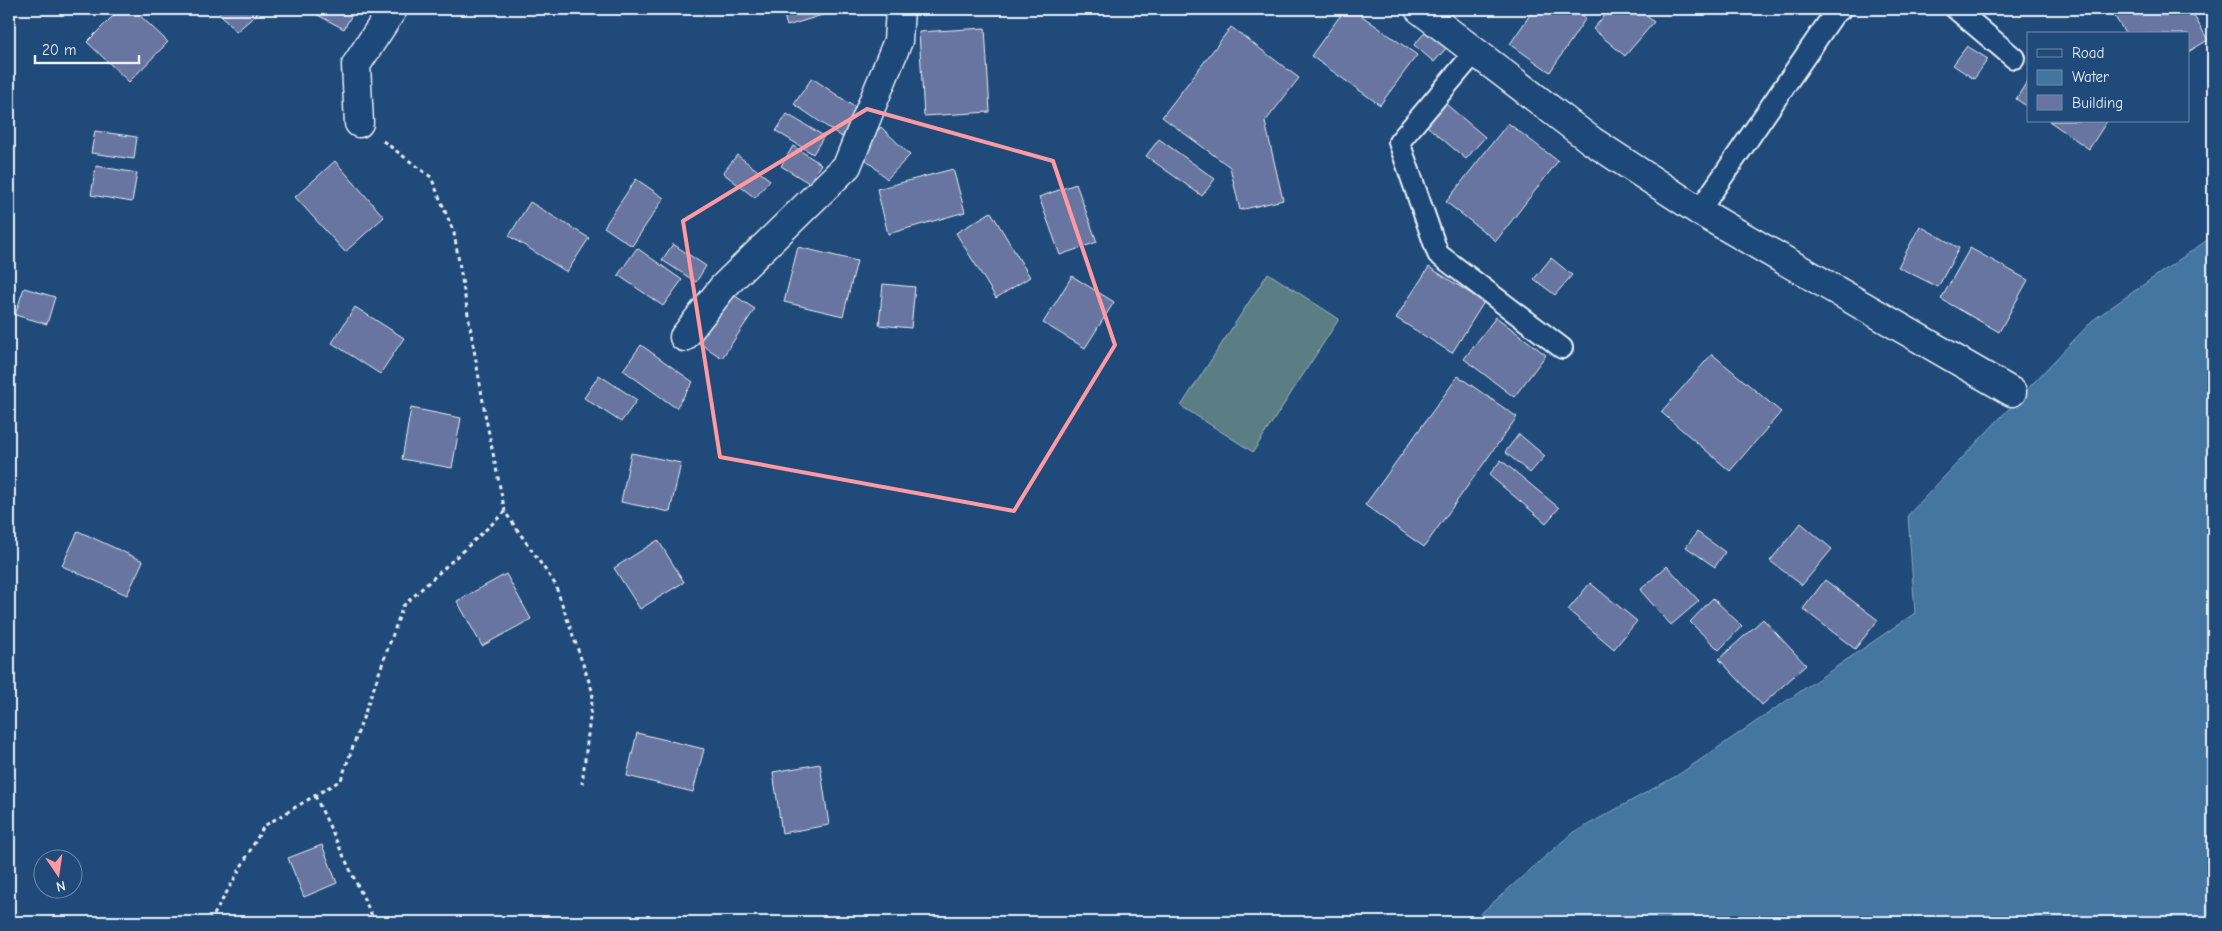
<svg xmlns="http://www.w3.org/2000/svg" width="2222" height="931" viewBox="0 0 2222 931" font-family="'Comic Neue',sans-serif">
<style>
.pitch{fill:#5a7e84;stroke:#a1b8be}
.water{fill:#4475a1;stroke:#86a7c4}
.building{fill:#6874a0;stroke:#e8f1f8}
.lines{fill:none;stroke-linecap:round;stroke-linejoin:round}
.service-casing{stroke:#e8f1f8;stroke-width:24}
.minor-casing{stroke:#e8f1f8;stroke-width:31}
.path{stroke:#e8f1f8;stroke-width:3;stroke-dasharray:4 4;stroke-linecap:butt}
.service{stroke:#1f4a7a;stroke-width:20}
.minor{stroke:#1f4a7a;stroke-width:28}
.marked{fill:none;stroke:#ff9aa2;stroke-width:4;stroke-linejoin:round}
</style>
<rect width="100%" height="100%" fill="#1f4a7a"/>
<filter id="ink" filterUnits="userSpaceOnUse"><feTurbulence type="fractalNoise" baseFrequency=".02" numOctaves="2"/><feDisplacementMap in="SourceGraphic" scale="10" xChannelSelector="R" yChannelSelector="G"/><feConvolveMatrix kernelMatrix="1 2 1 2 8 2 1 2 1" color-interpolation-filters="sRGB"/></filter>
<g filter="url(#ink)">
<path class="pitch" d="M1268,273L1339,319L1253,452L1181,406Z"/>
<path class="water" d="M2213,236V922H1471L1571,834L1678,775L1915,613L1908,515L2093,320Z"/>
<path class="building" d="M120,9H133L168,42L129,82L87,42Z
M216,9H263L236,32Z
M311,9H355L344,29L310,11Z
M782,9H831L832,12L787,26Z
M1345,9H1352L1417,55L1380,105L1311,56Z
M1534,9H1572L1586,18L1550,72L1510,44Z
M1610,9H1638L1654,22L1625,56L1593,29Z
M2110,9H2190L2208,40L2188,52V34H2126Z
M1231,27L1299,78L1265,122L1283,200L1240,210L1230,167L1162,117Z
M985,28L990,112L924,116L919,32Z
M1428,29L1448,46L1434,62L1414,45Z
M1967,46L1988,59L1974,79L1953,65Z
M812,78L859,110L842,137L794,104Z
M2028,80V107L2016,99Z
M1440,99L1485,137L1466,159L1421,121Z
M787,114L824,136L813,154L776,131Z
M2049,121H2107L2089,149Z
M1508,123L1558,161L1496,241L1446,202Z
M881,127L910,155L887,179L858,152Z
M95,131L137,137L134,159L91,153Z
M1159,139L1215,179L1202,196L1146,156Z
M793,146L821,164L809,183L781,166Z
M737,155L770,180L755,198L723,173Z
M335,161L384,217L345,252L295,197Z
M96,166L137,173L132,202L91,195Z
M953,169L965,212L888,234L877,189Z
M636,179L664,198L632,246L604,227Z
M1076,184L1097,242L1060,255L1039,197Z
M530,202L589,238L567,272L509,236Z
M991,212L1030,277L996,298L956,233Z
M1920,226L1959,248L1938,287L1898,267Z
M673,244L706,266L696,282L662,260Z
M798,247L857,261L843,316L784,302Z
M637,248L682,280L663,306L618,275Z
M1970,248L2028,280L1999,332L1941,299Z
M1551,258L1572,275L1555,295L1534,279Z
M1429,267L1484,302L1452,353L1396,318Z
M1072,276L1114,302L1085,348L1043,323Z
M883,284L915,287L911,328L879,325Z
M24,288L55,297L47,324L15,315Z
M729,292L755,309L722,358L696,341Z
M355,307L404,338L380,374L332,343Z
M1496,317L1546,355L1514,397L1464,359Z
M641,345L693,382L676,408L623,370Z
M1712,354L1781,412L1730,471L1661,412Z
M599,375L637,400L621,422L584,398Z
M1458,376L1517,417L1424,547L1365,505Z
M411,408L461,418L452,468L402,459Z
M1519,434L1545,456L1530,473L1505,452Z
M631,453L681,463L670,512L621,502Z
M1501,460L1559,508L1546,523L1489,475Z
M1801,523L1832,549L1802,585L1770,561Z
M78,531L143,561L127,595L62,566Z
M1697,532L1725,552L1715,567L1686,547Z
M658,540L684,582L640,609L614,568Z
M1667,566L1699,601L1671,625L1640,590Z
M506,574L531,619L482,646L457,601Z
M1825,580L1878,620L1855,649L1803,609Z
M1590,583L1637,621L1614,649L1568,610Z
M1713,598L1742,626L1719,650L1690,622Z
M1763,619L1806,665L1762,705L1719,659Z
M637,733L704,749L693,792L627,776Z
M820,764L829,825L782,833L773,772Z
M322,845L337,883L304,897L288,858Z"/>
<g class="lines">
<g class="service-casing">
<path id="service" d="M1956,9L2014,58
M1475,52L1399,142L1438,254L1562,348
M1699,211L1834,14L1841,9"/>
</g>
<g class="minor-casing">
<path id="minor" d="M1419,9L1592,141L1699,211L2012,392
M359,123L356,65L393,9
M684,337L723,287L847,166L898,41L900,9"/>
</g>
<path class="path" d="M383,141L431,177L454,233L486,419L505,512L555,584L593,693L582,784
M315,796L375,922
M210,922L264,826L341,780L403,606L505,512"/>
<use href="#service" class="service"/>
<use href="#minor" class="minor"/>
</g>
</g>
<path class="marked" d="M867,109L1053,161L1115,345L1014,511L720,457L683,221Z"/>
<rect width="2222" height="931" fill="none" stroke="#1f4a7a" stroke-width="30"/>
<rect x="15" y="15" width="2192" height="901" fill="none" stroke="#e8f1f8" stroke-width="2" filter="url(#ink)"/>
<rect x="2027" y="32" width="162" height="90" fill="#1f4a7a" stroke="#6f8dac"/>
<rect x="2037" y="49" width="25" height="8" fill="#1f4a7a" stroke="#6f8dac"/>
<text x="2072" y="58" font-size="15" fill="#e8f1f8">Road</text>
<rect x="2037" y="70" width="25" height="15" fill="#4475a1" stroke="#6f8dac"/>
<text x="2072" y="82" font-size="15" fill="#e8f1f8">Water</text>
<rect x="2037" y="95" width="25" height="15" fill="#6874a0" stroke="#6f8dac"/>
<text x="2072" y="108" font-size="15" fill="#e8f1f8">Building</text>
<g transform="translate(58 874) rotate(167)"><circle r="24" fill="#1f4a7a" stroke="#6f8dac"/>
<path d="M0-4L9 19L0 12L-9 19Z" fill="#ff9aa2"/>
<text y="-8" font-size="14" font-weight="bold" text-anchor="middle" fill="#e8f1f8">N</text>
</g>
<path d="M35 55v8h104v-8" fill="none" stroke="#e8f1f8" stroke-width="2.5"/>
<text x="42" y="55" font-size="15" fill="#e8f1f8" stroke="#1f4a7a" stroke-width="4" paint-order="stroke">20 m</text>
</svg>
